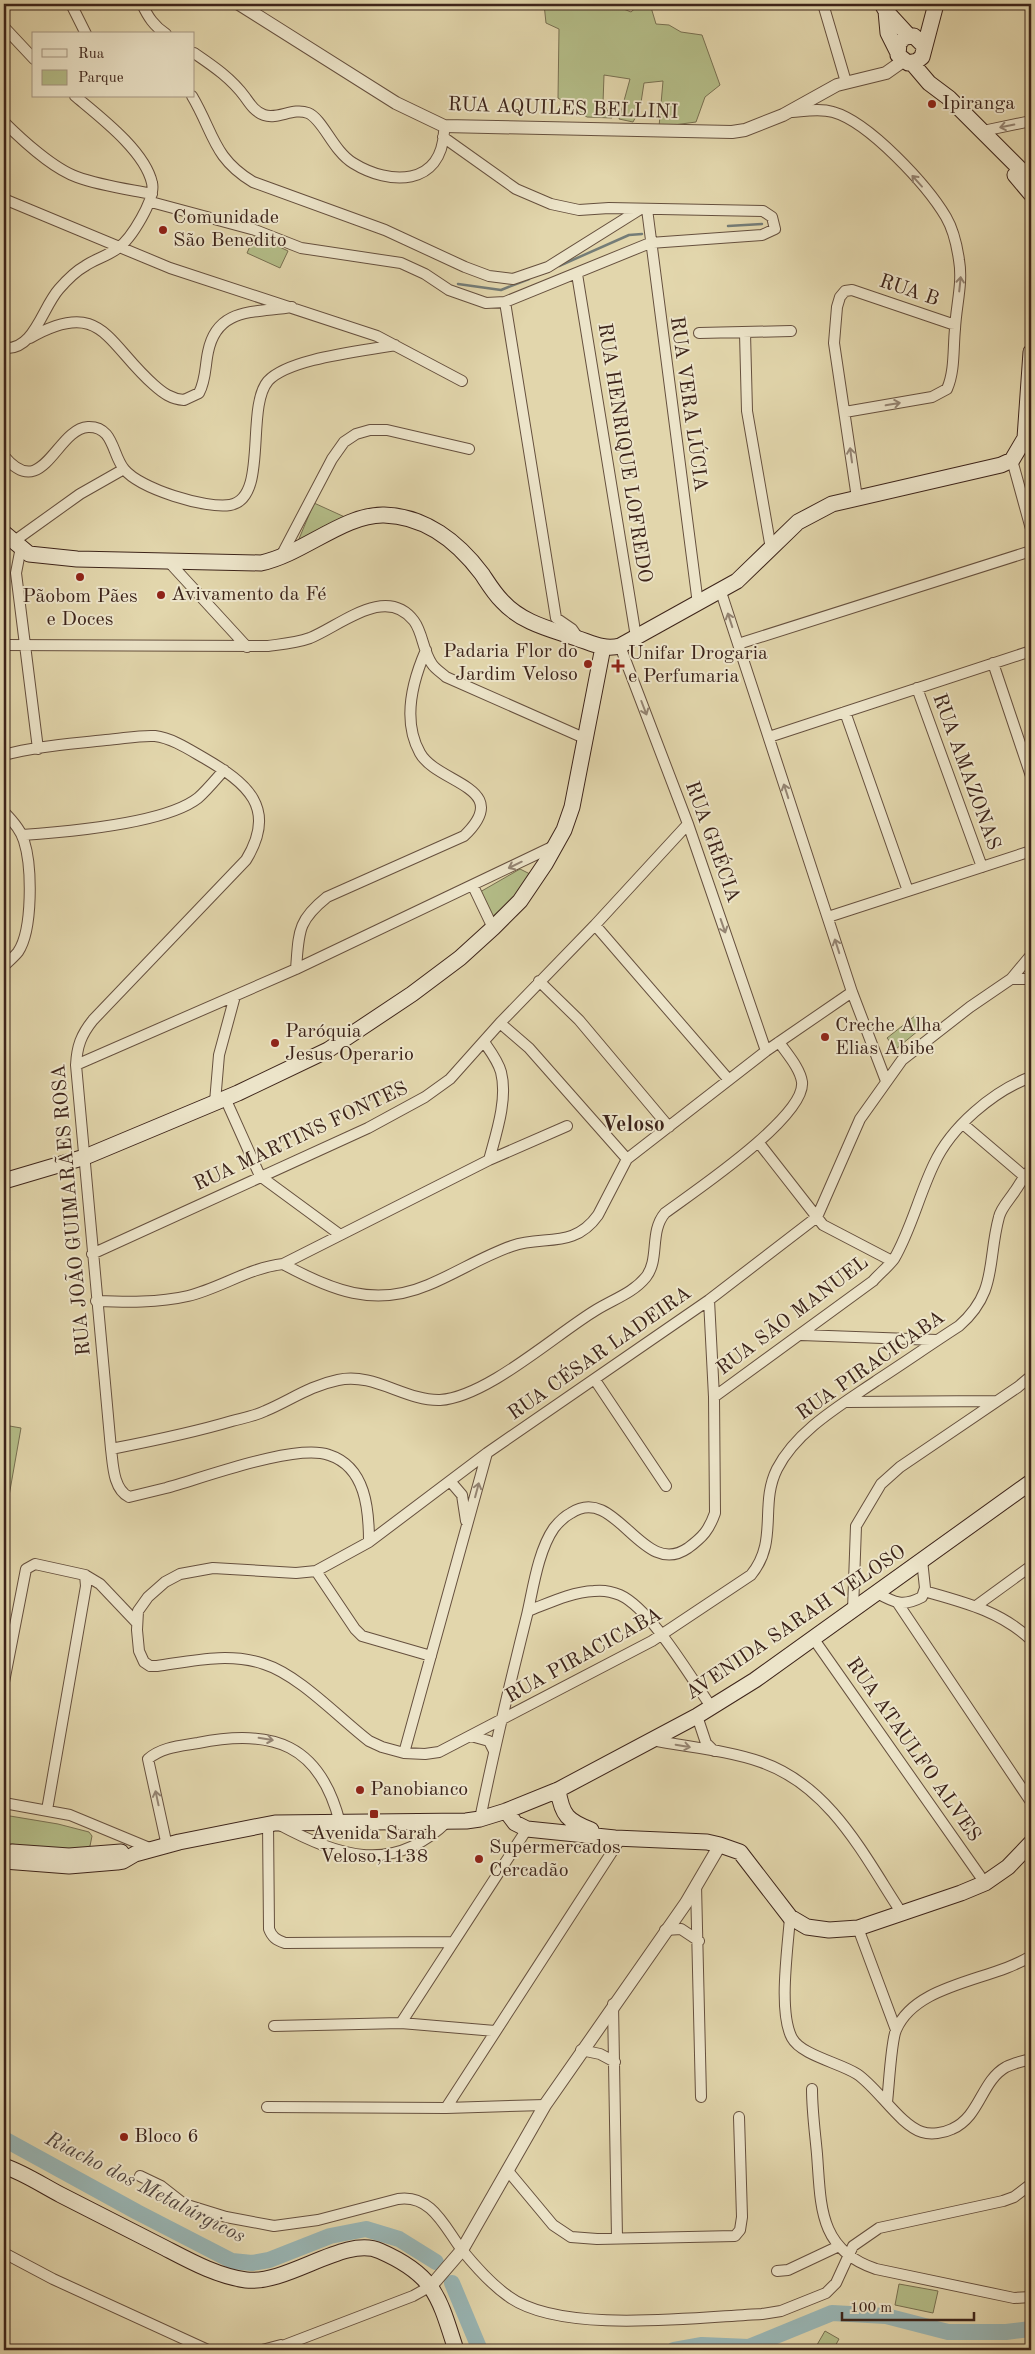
<svg xmlns="http://www.w3.org/2000/svg" width="1035" height="2354" viewBox="0 0 1035 2354" font-family="'Old Standard TT',serif">
<style>
.green{fill:#b4bd88;stroke:#787051}
.lines{fill:none;stroke-linecap:round;stroke-linejoin:round}
.stream{stroke:#747c77;stroke-width:2.5}
.river{stroke:#99b6b5;stroke-width:16}
.minor-casing{stroke:#66503e;stroke-width:12}
.tertiary-casing{stroke:#66503e;stroke-width:14}
.secondary-casing{stroke:#3d241a;stroke-width:17}
.minor{stroke:#ece4c9;stroke-width:10}
.tertiary{stroke:#ece4c9;stroke-width:12}
.secondary{stroke:#ece4c9;stroke-width:15}
.oneway{stroke:#948472}
.poi-dot{fill:#8f2418;stroke:#ece4c9;stroke-width:2}
.labels{text-anchor:middle;dominant-baseline:central;stroke-width:4;stroke-linejoin:round;paint-order:stroke}
.poi-label{font-size:20px;fill:#3d241a;stroke:#ece4c9;text-anchor:start}
.street-label{font-size:20px;fill:#3d241a;stroke:#ece4c9}
.water-label{font-size:21px;font-style:italic;fill:#544841;stroke:#ece4c9}
.quarter-label{font-size:22px;font-weight:bold;fill:#3d241a;stroke:#ece4c9}
</style>
<rect width="100%" height="100%" fill="#e2d6ac"/>
<filter id="stains"><feTurbulence type="fractalNoise" baseFrequency=".004" numOctaves="4"/><feColorMatrix values="0 0 0 0 .2 0 0 0 0 .09 0 0 0 0 .02 0 0 0 .5 -.17"/></filter>
<radialGradient id="worn" r=".72"><stop offset=".6" stop-color="#630" stop-opacity="0"/><stop offset="1" stop-color="#630" stop-opacity=".3"/></radialGradient>
<path class="green" d="M544,4H611L631,12L640,4H650L656,24L669,25L681,32L702,35L720,85L705,97L696,122L659,127L663,81L644,83L640,109L633,122L619,119L630,79L604,75L603,103L612,118L587,117L558,98L559,29L546,23Z
M255,235L288,251L280,268L247,253Z
M314,503L347,518L296,546Z
M520,869L530,874L515,897L492,917L480,892Z
M916,1015L924,1026L896,1049L887,1038Z
M4,1425L21,1428L6,1513L4,1512Z
M4,1815L58,1824L89,1832L92,1836L90,1846L72,1852L4,1843Z
M899,2284L938,2291L933,2313L895,2305Z
M825,2331L839,2339L833,2350H814Z"/>
<g class="lines">
<path class="stream" d="M728,226L762,224
M559,266L629,235L642,234
M458,284L501,290L529,279"/>
<path class="river" d="M4,2139L137,2212L232,2261L252,2263L269,2260L330,2236L366,2229L399,2239L436,2262
M452,2283L480,2350
M674,2350L702,2345L749,2347L832,2313L886,2316L948,2332H1006L1031,2329"/>
<g class="minor-casing">
<path id="minor" d="M71,4L86,34
M142,4C148,17 154,26 166,34
M823,4L846,82
M4,27L34,59
M194,53C213,66 231,78 245,97C250,104 255,112 264,115C278,120 293,107 308,113C323,119 333,151 353,163C390,186 441,186 444,132
M192,96C214,133 213,158 253,182L385,230L465,267L489,276L513,279L548,267L639,210
M792,112C805,111 820,108 833,112C869,122 927,185 946,217C953,229 957,246 959,260C963,283 956,306 955,329C953,348 955,371 947,389L932,397L845,412
M4,122C22,140 54,169 77,177C102,186 127,189 152,194
M983,131L1031,121
M4,199L170,268L377,336L462,381
M151,202L255,230L301,248L401,263L425,274L449,290L486,303L505,302L650,243L762,235L775,229L772,217L763,211L609,208L579,210L551,204L516,189L443,137
M647,209L698,604
M577,274L636,637
M505,302L556,618L572,629L579,639
M699,333L791,331
M745,333L747,411L771,549
M30,338C102,297 107,344 154,385C163,393 171,399 184,400L199,393C206,380 205,366 208,352C217,307 254,313 292,307
M4,348C34,351 42,308 59,289C66,281 76,271 85,266C95,259 108,256 118,248C131,239 156,199 152,183C145,151 100,117 75,96
M4,456C43,503 56,429 88,427C114,426 112,455 124,469C140,489 206,509 230,505C269,499 245,408 268,381C289,358 364,351 395,345
M1012,460L1031,529
M857,498L834,343L837,307L840,297L845,291L852,290L955,325
M13,542L80,494L124,469
M21,547L16,573L38,749
M280,558L332,459L344,442L356,434L370,430H387L469,449
M169,562L247,647
M721,592L852,992L886,1081
M738,644L1031,551
M4,645L268,646C283,644 296,643 310,638C340,626 386,584 414,621C423,633 423,652 432,664C435,669 442,673 446,677L584,738
M620,646L688,824L766,1051
M993,663L1031,776
M917,688L982,867
M845,712L908,891
M769,737L1031,651
M4,755C36,746 72,744 106,740C122,739 139,735 155,736C172,738 190,750 204,758C247,783 278,808 246,860L93,1020C81,1035 77,1046 76,1065L111,1449
M4,812C12,820 21,830 24,841C32,866 33,930 18,952C14,957 8,962 4,966
M22,835C65,832 165,824 198,798C207,790 216,779 224,770
M473,886L493,928
M828,917L1031,851
M595,925L729,1080
M296,969C299,932 297,921 327,897L464,836C515,787 437,784 420,753C402,721 412,682 426,650
M1011,979L1031,955
M1031,979H1011L970,1007L902,1060L860,1119L817,1217L709,1300L487,1453L369,1542L316,1571L296,1573L213,1568L180,1574L165,1582L148,1597L138,1611L137,1630L139,1651L144,1662L150,1666H157C192,1661 229,1652 264,1664C299,1675 339,1718 369,1741L382,1747L404,1753L425,1754L439,1752L652,1641L751,1575C779,1541 759,1505 777,1469C797,1430 841,1405 876,1381C904,1363 931,1344 959,1326C998,1292 987,1261 999,1217C1001,1208 1010,1199 1015,1191C1021,1183 1023,1176 1031,1170
M539,981L579,1020L669,1127
M500,1023L529,1048L627,1159
M484,1042C491,1052 498,1061 501,1072C508,1099 496,1134 489,1160
M76,1065L296,969L554,846
M225,1098L260,1176L339,1234
M215,1102L219,1055L235,996
M963,1124L1024,1176
M759,1143L823,1225L892,1261
M92,1254L368,1128L425,1097L450,1079L500,1023L595,925L688,824
M283,1264C331,1290 374,1308 428,1285C457,1273 483,1256 512,1246C544,1235 574,1249 598,1215L627,1159L766,1051L852,992
M96,1301C126,1302 158,1303 188,1296C221,1288 248,1268 283,1264L489,1160L567,1126
M801,1335L937,1340
M595,1380L666,1486
M714,1397L873,1281C879,1274 888,1267 894,1259C911,1230 919,1195 934,1164C951,1127 993,1091 1031,1077
M847,1402L996,1401
M450,1481L462,1495L466,1521
M369,1542C369,1510 366,1467 329,1455C295,1443 203,1478 166,1488C154,1491 141,1494 129,1497C113,1489 113,1464 111,1449C152,1441 192,1433 232,1421C243,1418 255,1416 265,1411C291,1400 309,1386 338,1380C374,1372 405,1401 440,1400C487,1397 556,1334 596,1310C614,1299 633,1293 646,1277C660,1259 649,1232 665,1213C692,1193 806,1117 802,1082C800,1068 787,1054 779,1042
M316,1571L355,1629L362,1636L431,1656
M85,1575L100,1584L137,1623
M924,1591C963,1602 1001,1611 1031,1640
M877,1593C895,1603 903,1607 922,1597L925,1588L922,1560
M897,1602L1031,1802
M976,1606L1031,1566
M853,1610L856,1526L881,1484L900,1467L1018,1387L1031,1376
M528,1611C549,1603 571,1592 594,1591C602,1590 613,1592 620,1595C651,1609 691,1678 712,1708
M813,1638L985,1883
M4,1682L26,1569L35,1564L85,1575L86,1586L47,1810
M697,1716L706,1743L714,1751
M471,1736L489,1741L494,1751
M652,1740C687,1747 726,1750 761,1762C830,1786 863,1854 901,1912
M404,1753L487,1453
M4,1803L70,1815L152,1849
M480,1819C494,1750 510,1683 527,1615C533,1589 538,1551 554,1528C558,1523 565,1516 571,1513C616,1483 642,1580 688,1548C703,1537 709,1530 715,1513L714,1397L709,1300
M268,1823L269,1929C272,1937 276,1940 285,1943L452,1942
M278,1824C340,1857 393,1875 448,1821
M167,1846L148,1759C162,1747 180,1746 198,1743C273,1728 320,1744 340,1823
M696,1885L701,2097
M790,1917C788,1947 778,2012 792,2038C801,2055 840,2063 857,2074C878,2088 900,2125 922,2132C931,2135 944,2133 952,2129C980,2117 981,2081 1006,2067C1014,2063 1023,2061 1031,2059
M858,1928L896,2030
M665,1930L681,1929L699,1941
M613,2004L617,2238
M401,2023L527,1829
M274,2026L401,2023L495,2031
M581,2050L600,2054L615,2062
M812,2089C812,2111 815,2132 817,2154C821,2205 818,2250 876,2269L1014,2298L1031,2297
M887,2102C889,2086 891,2042 896,2030C916,1983 992,1981 1031,1956
M267,2107L446,2108L545,2105
M446,2108L621,1838
M508,2171L553,2225L571,2237L597,2239L735,2236L740,2230L742,2217L739,2117
M140,2176L161,2186L184,2204L226,2217L274,2226L318,2220L398,2199C432,2194 445,2228 462,2250C475,2266 491,2284 508,2296C560,2335 697,2317 762,2314L781,2311L826,2293L836,2283L853,2246L879,2228L1003,2201L1014,2197L1031,2184
M4,2253L53,2279L208,2350
M777,2271L788,2270L839,2246
M262,2350L281,2345
M276,2350L285,2345L413,2296L431,2286"/>
</g>
<g class="tertiary-casing">
<path id="tertiary" d="M239,4L396,103L444,126L732,132L745,130L783,115L837,85L886,73L903,61
M431,2286L462,2250L545,2105L686,1903L720,1845"/>
</g>
<g class="secondary-casing">
<path id="secondary" d="M882,4L886,11L909,36
M886,11L888,33L897,51
M923,45L914,36L905,37L899,43L898,55L908,63L917,61L922,57L936,4
M912,63L929,83L949,98L1031,180
M1015,175L1031,194
M4,533L29,554L77,559L261,563C303,554 344,514 384,515C425,516 458,542 482,574C488,583 494,593 502,601C522,623 550,629 576,638C592,643 603,650 620,646L737,581L798,522L832,504L1001,465L1012,460L1025,438L1031,352
M4,1181L85,1157L238,1093L328,1050L412,994L460,958L493,928L520,901L545,864L564,830L572,807L603,647
M558,1790C562,1816 568,1821 591,1830
M506,1811L515,1823L527,1829L615,1838L707,1842L720,1845L740,1852L790,1917L807,1927L829,1930L858,1928L961,1893L985,1883L1008,1867L1031,1843
M12,1852L69,1856L121,1852
M4,1861L69,1866L117,1862L123,1861L135,1854L179,1842L275,1823L466,1821L480,1819L506,1811L558,1790L697,1716L755,1680L1031,1482
M4,2166C24,2173 42,2185 61,2195C96,2213 131,2231 165,2248C190,2261 217,2276 246,2280C288,2285 345,2235 380,2251C435,2275 439,2297 456,2350"/>
</g>
<use href="#minor" class="minor"/>
<use href="#tertiary" class="tertiary"/>
<use href="#secondary" class="secondary"/>
</g>
<defs><path id="oneway-shaft" d="M-6 0H5M1.5-3L5.5 0L1.5 3" fill="none" stroke-width="1.6" stroke-linecap="round" stroke-linejoin="round" transform="scale(1.25)"/></defs>
<g class="oneway">
<use href="#oneway-shaft" transform="translate(1007 126) rotate(169)"/>
<use href="#oneway-shaft" transform="translate(917 181) rotate(-132)"/>
<use href="#oneway-shaft" transform="translate(960 284) rotate(-84)"/>
<use href="#oneway-shaft" transform="translate(893 404) rotate(-10)"/>
<use href="#oneway-shaft" transform="translate(851 455) rotate(-98)"/>
<use href="#oneway-shaft" transform="translate(730 620) rotate(-108)"/>
<use href="#oneway-shaft" transform="translate(644 708) rotate(69)"/>
<use href="#oneway-shaft" transform="translate(786 791) rotate(-108)"/>
<use href="#oneway-shaft" transform="translate(515 865) rotate(154)"/>
<use href="#oneway-shaft" transform="translate(723 926) rotate(71)"/>
<use href="#oneway-shaft" transform="translate(837 946) rotate(-108)"/>
<use href="#oneway-shaft" transform="translate(477 1490) rotate(-75)"/>
<use href="#oneway-shaft" transform="translate(266 1739) rotate(9)"/>
<use href="#oneway-shaft" transform="translate(683 1746) rotate(10)"/>
<use href="#oneway-shaft" transform="translate(157 1798) rotate(-102)"/>
</g>
<g class="poi-dot">
<circle cx="932" cy="104" r="5"/>
<circle cx="163" cy="230" r="5"/>
<circle cx="80" cy="577" r="5"/>
<circle cx="161" cy="595" r="5"/>
<circle cx="588" cy="664" r="5"/>
<path d="M615.5 658.5h5v5h5v5h-5v5h-5v-5h-5v-5h5z"/>
<circle cx="825" cy="1037" r="5"/>
<circle cx="275" cy="1043" r="5"/>
<circle cx="360" cy="1790" r="5"/>
<rect x="369" y="1809" width="10" height="10" rx="2.5"/>
<circle cx="479" cy="1859" r="5"/>
<circle cx="124" cy="2137" r="5"/>
</g>
<g class="labels">
<g class="poi-label">
<text x="942" y="104">Ipiranga</text>
<text x="173" y="218">Comunidade<tspan x="173" dy="23">São Benedito</tspan></text>
<text x="171" y="595">Avivamento da Fé</text>
<text x="80" y="597" text-anchor="middle">Pãobom Pães<tspan x="80" dy="23">e Doces</tspan></text>
<text x="578" y="652" text-anchor="end">Padaria Flor do<tspan x="578" dy="23">Jardim Veloso</tspan></text>
<text x="628" y="654">Unifar Drogaria<tspan x="628" dy="23">e Perfumaria</tspan></text>
<text x="835" y="1026">Creche Alha<tspan x="835" dy="23">Elias Abibe</tspan></text>
<text x="285" y="1032">Paróquia<tspan x="285" dy="23">Jesus Operario</tspan></text>
<text x="370" y="1790">Panobianco</text>
<text x="374" y="1834" text-anchor="middle">Avenida Sarah<tspan x="374" dy="23">Veloso,1138</tspan></text>
<text x="489" y="1848">Supermercados<tspan x="489" dy="23">Cercadão</tspan></text>
<text x="134" y="2137">Bloco 6</text>
</g>
<g class="street-label">
<text transform="translate(563 109) rotate(2)">RUA AQUILES BELLINI</text>
<text transform="translate(909 291) rotate(19)">RUA B</text>
<text transform="translate(688 404) rotate(82)">RUA VERA LÚCIA</text>
<text transform="translate(624 453) rotate(81)">RUA HENRIQUE LOFREDO</text>
<text transform="translate(966 772) rotate(70)">RUA AMAZONAS</text>
<text transform="translate(712 842) rotate(70)">RUA GRÉCIA</text>
<text transform="translate(301 1137) rotate(-25)">RUA MARTINS FONTES</text>
<text transform="translate(72 1210) rotate(-95)">RUA JOÃO GUIMARÃES ROSA</text>
<text transform="translate(793 1316) rotate(-37)">RUA SÃO MANUEL</text>
<text transform="translate(600 1354) rotate(-35)">RUA CÉSAR LADEIRA</text>
<text transform="translate(871 1366) rotate(-35)">RUA PIRACICABA</text>
<text transform="translate(796 1623) rotate(-34)">AVENIDA SARAH VELOSO</text>
<text transform="translate(584 1656) rotate(-29)">RUA PIRACICABA</text>
<text transform="translate(913 1750) rotate(55)">RUA ATAULFO ALVES</text>
</g>
<g class="water-label">
<text transform="translate(145 2188) rotate(27)">Riacho dos Metalúrgicos</text>
</g>
<g class="quarter-label">
<text x="633" y="1125">Veloso</text>
</g>
</g>
<rect width="1035" height="2354" fill="none" stroke="#e2d6ac" stroke-width="20"/>
<rect x="5" y="5" width="1025" height="2344" fill="none" stroke="#3d241a" stroke-width="2.5"/>
<rect x="10" y="10" width="1015" height="2334" fill="none" stroke="#3d241a"/>
<rect x="32" y="32" width="162" height="65" fill="#ece4c9" stroke="#a69783"/>
<rect x="42" y="49" width="25" height="8" fill="#ece4c9" stroke="#a69783"/>
<text x="78" y="58" font-size="15" fill="#3d241a">Rua</text>
<rect x="42" y="70" width="25" height="15" fill="#b4bd88" stroke="#a69783"/>
<text x="78" y="82" font-size="15" fill="#3d241a">Parque</text>
<path d="M842 2312v8h132v-8" fill="none" stroke="#3d241a" stroke-width="2.5"/>
<text x="850" y="2312" font-size="15" fill="#3d241a" stroke="#ece4c9" stroke-width="4" paint-order="stroke">100 m</text>
<rect width="100%" height="100%" filter="url(#stains)"/>
<rect width="100%" height="100%" fill="url(#worn)"/>
</svg>
